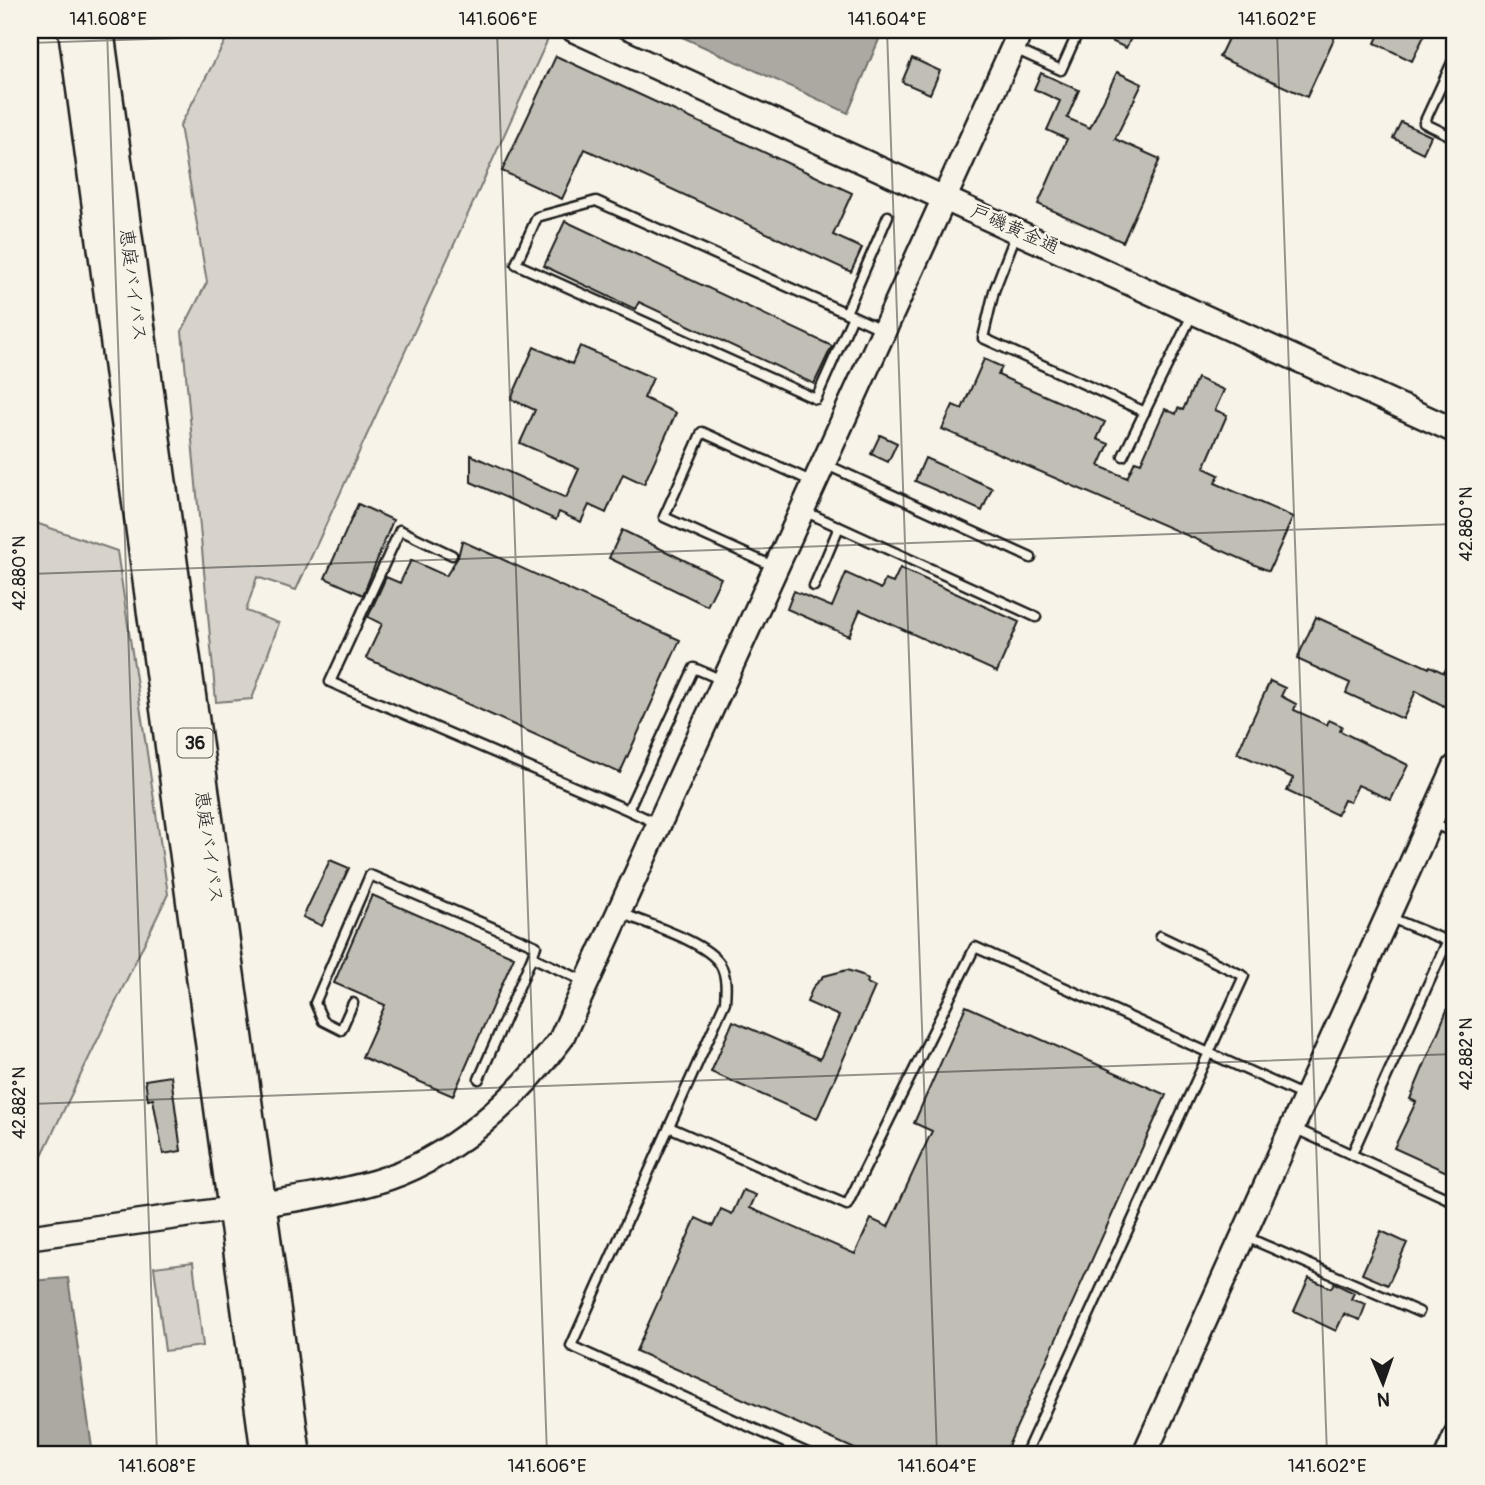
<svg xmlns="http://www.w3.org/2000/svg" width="1485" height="1485" viewBox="0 0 1485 1485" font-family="Pangolin,'Klee One',sans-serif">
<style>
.green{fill:#d7d3cb;stroke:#7a7874;stroke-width:2}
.water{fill:#aca9a2;stroke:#72716c;stroke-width:2}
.building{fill:#c0beb5;stroke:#1c1c1c;stroke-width:2}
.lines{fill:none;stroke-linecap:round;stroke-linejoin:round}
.lane-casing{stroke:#1c1c1c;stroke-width:13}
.secondary-casing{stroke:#1c1c1c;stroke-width:28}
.highway-casing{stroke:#1c1c1c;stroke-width:35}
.lane{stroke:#f7f3e8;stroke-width:8}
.secondary{stroke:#f7f3e8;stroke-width:23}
.highway{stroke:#f7f3e8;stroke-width:30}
.ticks{fill:none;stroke:#1c1c1c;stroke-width:2;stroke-opacity:0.45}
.labels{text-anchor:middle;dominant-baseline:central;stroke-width:5;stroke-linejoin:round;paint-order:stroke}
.shield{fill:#f7f3e8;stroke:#5e5c59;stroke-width:2}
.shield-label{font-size:18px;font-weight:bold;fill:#1c1c1c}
.street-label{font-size:19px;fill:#1c1c1c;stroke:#f7f3e8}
.neatline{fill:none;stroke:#1c1c1c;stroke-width:2.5}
.ticks-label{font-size:18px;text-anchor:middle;fill:#1c1c1c}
</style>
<rect width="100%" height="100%" fill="#f7f3e8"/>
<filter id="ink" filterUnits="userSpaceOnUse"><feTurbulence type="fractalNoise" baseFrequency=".0143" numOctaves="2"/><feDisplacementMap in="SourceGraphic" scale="14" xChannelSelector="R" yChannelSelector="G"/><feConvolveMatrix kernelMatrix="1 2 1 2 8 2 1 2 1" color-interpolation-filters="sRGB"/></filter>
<g filter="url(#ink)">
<path class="green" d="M231,30H526L548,39L296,590L257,577L246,611L279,623L252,699L216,702L182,331L207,282L180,126Z
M30,521L117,551L168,894L30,1180Z
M193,1262L203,1346L165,1351L154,1267Z"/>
<path class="water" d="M667,30H883L848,113Z
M68,1278L93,1455H30V1281Z"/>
<path class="building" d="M1088,30H1135L1126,48Z
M1232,30H1338L1307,97L1219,57Z
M1381,30H1427L1412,61L1375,43Z
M556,56L852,193L833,235L862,248L851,272L585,149L562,199L502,171Z
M912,58L940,71L930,94L902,82Z
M1117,72L1142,84L1115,139L1160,159L1123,242L1038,204L1067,139L1047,130L1060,101L1034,89L1041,73L1079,90L1067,118L1090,128Z
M1401,122L1431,136L1423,153L1393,138Z
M565,221L832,346L814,384L639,302L635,309L544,266Z
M580,346L653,378L644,398L676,413L644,484L623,474L606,513L589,505L581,522L559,512L556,520L471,482V455L566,498L579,469L520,443L535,410L511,399L534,347L572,364Z
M984,359L1002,367L998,375L1105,422L1097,439L1109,444L1099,466L1127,478L1135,461L1141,463L1165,409L1176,414L1178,408L1183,410L1197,378L1224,390L1215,410L1227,415L1204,468L1219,475L1215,483L1293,517L1269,571L942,429L953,405L962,409Z
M880,435L897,443L888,462L871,454Z
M925,458L992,488L982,511L915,481Z
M358,504L393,520L363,595L325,578Z
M622,530L721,578L707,606L609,558Z
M462,541L680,640L620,773L366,658L382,624L368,617L386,577L400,583L411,560L446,576L458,557Z
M900,568L1019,622L997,672L860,610L849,636L787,609L794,591L832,607L846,573L881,589L885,580L893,583Z
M1316,617L1429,668L1430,666L1444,673L1446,669L1455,673V712L1416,691L1403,719L1346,693L1350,683L1297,659Z
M1270,681L1285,688L1281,696L1296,704L1294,710L1327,725L1329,720L1342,726L1340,731L1408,765L1391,800L1358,785L1350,802L1344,800L1337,815L1287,791L1293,778L1237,753Z
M330,860L349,868L322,926L303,917Z
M372,895L514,957L453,1096L362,1057L385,1005L334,983Z
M847,970L862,975L868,980L867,983L875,987L817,1119L711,1072L733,1021L820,1059L839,1016L807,1002L813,987L824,976Z
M1455,991V1164L1451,1174L1394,1148L1416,1102L1410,1099Z
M966,1006L1166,1095L1004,1455H868L636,1351L696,1218L713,1226L721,1209L732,1214L743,1190L756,1195L750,1208L855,1254L871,1219L888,1227L932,1131L914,1123Z
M171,1076L181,1151L163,1154L153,1099L148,1100L145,1080Z
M1381,1231L1407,1243L1388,1285L1362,1274Z
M1309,1278L1331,1288L1334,1283L1354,1293L1351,1299L1366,1304L1360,1320L1344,1314L1336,1331L1294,1311Z"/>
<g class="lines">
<g class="lane-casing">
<path id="lane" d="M1015,49L1061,70L1079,30
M1455,56L1424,123L1455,138
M1016,234L994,291L983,338L1145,412
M846,313L888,216
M853,316L816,399L516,264L537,217L596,201L853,316L881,329
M1123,456L1193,313
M827,465L1031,558
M804,511L1036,617
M452,555L400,530L330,682L628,810
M773,566L664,517L702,432L813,482
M814,586L839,527
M656,823L628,810L694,668L722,680
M1432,823L1455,833
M621,913C647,924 705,941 720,964C727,976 726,989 725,1002L571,1346L812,1455
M1391,918L1455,944
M353,1003L341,1030L323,1021L315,1003L370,875L536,946L532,957
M479,1079L532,957L584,981
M669,1127L847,1205L975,947L1304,1096
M1296,1129L1455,1202
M1352,1154L1448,940
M1246,1237L1419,1312
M1025,1455L1244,976L1160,936
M1439,1455L1455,1419"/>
</g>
<g class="secondary-casing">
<path id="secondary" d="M574,30L1455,431
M30,1237C95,1228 159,1219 224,1210C275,1202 326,1196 375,1182C450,1161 516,1100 561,1039L1021,30
M1144,1455L1455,767"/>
</g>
<g class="highway-casing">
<path id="highway" d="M74,30L267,1455
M98,30L295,1455"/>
</g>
<use href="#lane" class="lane"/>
<use href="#secondary" class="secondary"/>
<use href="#highway" class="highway"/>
</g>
</g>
<path class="ticks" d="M107,30L157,1455M497,30L547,1455M887,30L937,1455M1277,30L1327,1455M30,43L423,30M30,574L1455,524M30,1104L1455,1054"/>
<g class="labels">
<rect class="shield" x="177.5" y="728.5" width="35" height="29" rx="5"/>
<g class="shield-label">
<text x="195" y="743">36</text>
</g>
<g class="street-label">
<text transform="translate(1015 229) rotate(24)">戸磯黄金通</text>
<text transform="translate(133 285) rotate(83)">恵庭バイパス</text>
<text transform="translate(209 847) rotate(82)">恵庭バイパス</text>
</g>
</g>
<rect width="1485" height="1485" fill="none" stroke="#f7f3e8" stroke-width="77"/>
<g transform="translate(1383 1383) rotate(178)" stroke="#f7f3e8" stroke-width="5" paint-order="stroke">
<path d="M0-5L12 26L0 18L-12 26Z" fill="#1c1c1c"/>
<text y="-10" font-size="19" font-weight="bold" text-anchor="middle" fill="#1c1c1c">N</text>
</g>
<rect x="38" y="38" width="1408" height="1408" class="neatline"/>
<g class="ticks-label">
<text x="108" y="25">141.608°E</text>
<text x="498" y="25">141.606°E</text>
<text x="887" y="25">141.604°E</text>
<text x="1277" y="25">141.602°E</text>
<text transform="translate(1466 524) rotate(-90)" y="6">42.880°N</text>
<text transform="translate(19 573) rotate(-90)" y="6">42.880°N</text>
<text transform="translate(1466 1054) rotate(-90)" y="6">42.882°N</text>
<text transform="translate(19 1103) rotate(-90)" y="6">42.882°N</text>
<text x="157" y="1472">141.608°E</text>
<text x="547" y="1472">141.606°E</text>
<text x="937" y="1472">141.604°E</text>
<text x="1327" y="1472">141.602°E</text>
</g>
</svg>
